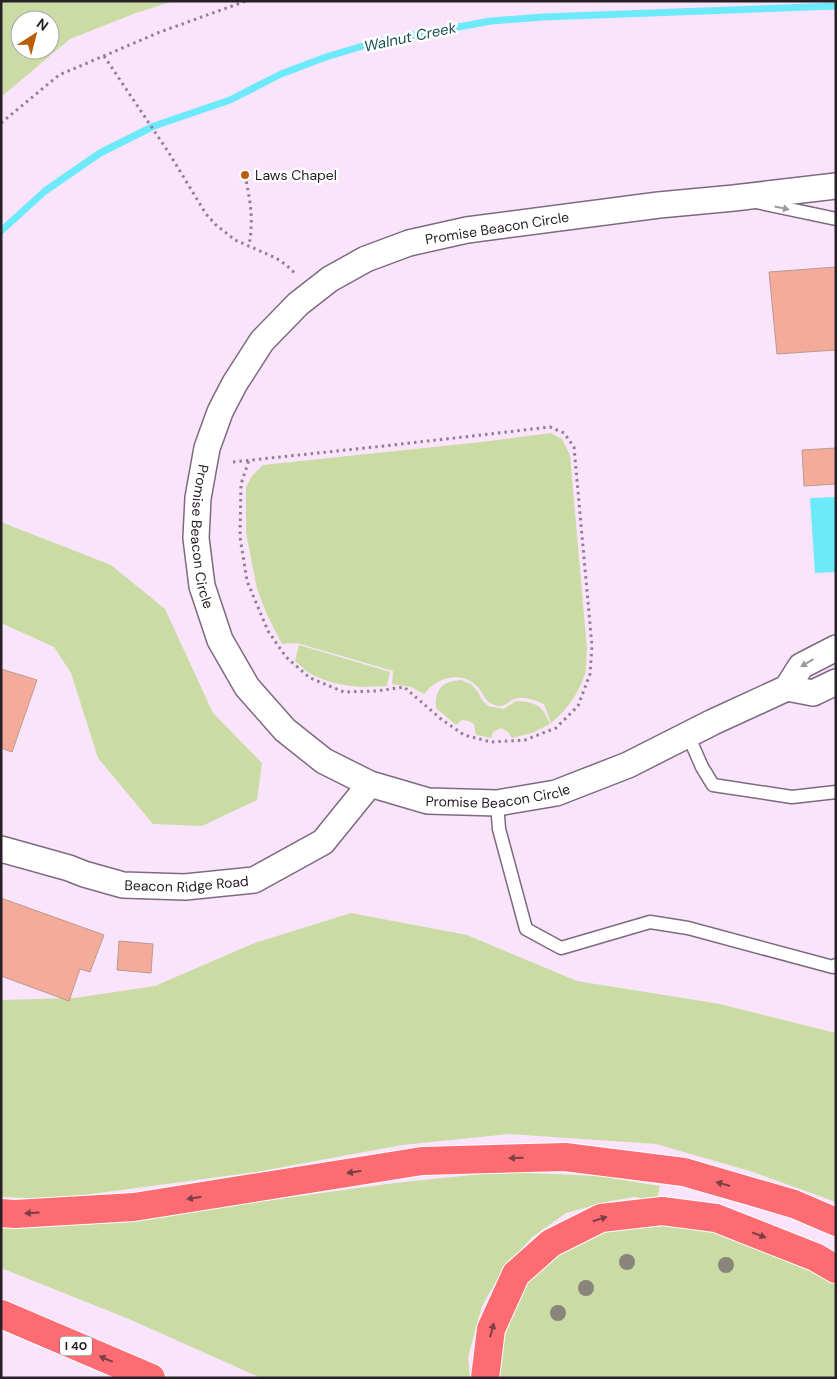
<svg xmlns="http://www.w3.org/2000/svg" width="837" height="1379" viewBox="0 0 837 1379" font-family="'DM Sans',sans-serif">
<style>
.green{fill:#cadca3;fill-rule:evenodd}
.water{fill:#6ceaf9}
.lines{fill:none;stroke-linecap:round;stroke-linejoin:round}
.stream{stroke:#6ceaf9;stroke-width:7}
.building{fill:#f5ab99;stroke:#b99a92}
.lane-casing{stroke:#7d6a7f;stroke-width:15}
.street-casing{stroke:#7d6a7f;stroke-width:28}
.highway-casing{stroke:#fff;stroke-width:30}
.path{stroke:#908191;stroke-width:3;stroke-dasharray:2.5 4;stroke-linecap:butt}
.lane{stroke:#fff;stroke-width:12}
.street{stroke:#fff;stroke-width:25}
.highway{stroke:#fc6c72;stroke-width:28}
.tree{fill:#89847c}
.oneway{fill:#9e9b9f}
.oneway2{fill:#7d3e46}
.poi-dot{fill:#ba5e08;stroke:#fff;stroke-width:2}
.labels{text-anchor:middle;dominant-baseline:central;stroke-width:5;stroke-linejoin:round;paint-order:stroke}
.shield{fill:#fff;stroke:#686369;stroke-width:1}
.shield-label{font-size:12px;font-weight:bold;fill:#282029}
.poi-label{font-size:14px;fill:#282029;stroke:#fff;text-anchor:start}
.street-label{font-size:14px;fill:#282029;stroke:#fff}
.water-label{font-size:15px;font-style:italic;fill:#1b5259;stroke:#fff}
</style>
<rect width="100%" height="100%" fill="#fae4fc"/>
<path class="green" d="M1,1H174L136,13L70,39L1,97ZM20,20H50V50H20Z
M551,433L562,439L570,455L587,649C586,657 587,666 585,674C579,693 567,710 551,723L544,704C536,701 527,697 518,698C510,699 505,708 497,706C485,703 484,694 478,687C461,670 437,677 424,694L411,687L392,684L393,671L297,643L282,644L267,615L257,589L246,533V487L252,476L263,465L481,442Z
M1,522L111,565L165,609L213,713L262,763L257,800L202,826L153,824L98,758L71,673L54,647L1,623Z
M299,645L390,672L387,686C363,688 340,687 317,677C309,674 302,667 295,661Z
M461,680L471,684L478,692L482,700L488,706L504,709L516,701C535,702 543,705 550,724L532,733L512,738L508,732L501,728L493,732L491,738L476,735L474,724L468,721L462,720L456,725L436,708C435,689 442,681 461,680Z
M351,913L467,935L577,981L720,1004L836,1033V1202L750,1171L656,1144L509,1134L402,1145L256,1172L54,1199L1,1197V1000L75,998L155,986L252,944Z
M501,1172L599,1176L660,1186L657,1200L633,1197L606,1202L566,1213L531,1238L500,1275L482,1306L468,1357L470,1378H261L129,1319L1,1268V1224L120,1217L263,1201L395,1183Z
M673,1222L738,1237L825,1275L836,1282V1378H499V1371L503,1327L516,1299L540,1266L581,1237L625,1224Z"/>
<path class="water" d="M836,497V572L815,573L810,498Z"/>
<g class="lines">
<path class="stream" d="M1,231L45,191L100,153L154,126L230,100L281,74L326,57L376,42L491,21L543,17L836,6"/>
</g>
<path class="building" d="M836,267V350L777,354L769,272Z
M836,448V484L804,486L802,450Z
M1,669L37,680L12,752L1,748Z
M1,898L104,935L90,972L80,969L69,1001L1,976Z
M119,941L153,944L151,973L117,970Z"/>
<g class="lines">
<g class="lane-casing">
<path id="lane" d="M756,202L836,219
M688,735L702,767L713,785L792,797L836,792
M497,803L499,829L526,929L561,948L650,922L688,928L833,967L836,965"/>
</g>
<g class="street-casing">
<g id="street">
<path id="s1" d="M836,186L734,198L659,205L467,230L409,243L366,259L330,279L298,304L262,341L235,383L225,402L220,412L207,448L198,498L196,538L202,586L220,640L247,687L285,730L324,761L370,784L428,801L497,803L556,793L628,765L713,722L787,688L801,666L836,648"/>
<path d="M787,688L813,693L836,682"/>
<path id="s2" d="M1,849L69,868L84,874L123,885L185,887L254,880L323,842L370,784"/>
</g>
</g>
<g class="highway-casing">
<path id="highway" d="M1,1213L15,1214L134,1207L422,1161L565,1157L684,1172L794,1204L836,1222
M1,1314L151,1378
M485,1378L491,1329L516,1274L551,1243L601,1218L662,1211L716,1218L815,1257L836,1269"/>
</g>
<path class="path" d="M104,56L169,153L206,214L216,225L235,240L276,258L286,265L297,275
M1,123L59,75L160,32L246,1
M245,175C250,200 254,219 249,245
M233,462L393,445L550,427L564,433L574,447L592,646L590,674L578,706L556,728L525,740L491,742L464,735L441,719L404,687L377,691L344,692L310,678L286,657L268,631L247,581L240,537L241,484L249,460"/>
<use href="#lane" class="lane"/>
<use href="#street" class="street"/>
<use href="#highway" class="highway"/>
</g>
<g class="tree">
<circle cx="627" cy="1262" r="8"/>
<circle cx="726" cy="1265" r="8"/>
<circle cx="586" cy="1288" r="8"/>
<circle cx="558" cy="1313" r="8"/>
</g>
<defs><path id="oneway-solid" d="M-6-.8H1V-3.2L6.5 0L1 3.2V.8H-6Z" transform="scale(1.25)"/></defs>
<g class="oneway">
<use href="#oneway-solid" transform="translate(782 208) rotate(12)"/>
<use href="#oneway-solid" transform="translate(807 663) rotate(149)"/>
</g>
<g class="oneway2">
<use href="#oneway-solid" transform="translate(516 1158) rotate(178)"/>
<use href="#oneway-solid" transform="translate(354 1172) rotate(171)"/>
<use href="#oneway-solid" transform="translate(723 1184) rotate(-164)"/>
<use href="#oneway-solid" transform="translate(194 1198) rotate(171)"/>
<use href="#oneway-solid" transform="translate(32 1213) rotate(177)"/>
<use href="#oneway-solid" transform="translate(600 1219) rotate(-18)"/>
<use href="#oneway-solid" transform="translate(759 1235) rotate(21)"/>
<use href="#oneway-solid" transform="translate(492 1330) rotate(-75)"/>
<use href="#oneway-solid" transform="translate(106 1359) rotate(-157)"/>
</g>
<circle class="poi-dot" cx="245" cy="175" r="5"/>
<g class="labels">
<rect class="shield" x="60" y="1336.5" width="32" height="19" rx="4"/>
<g class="shield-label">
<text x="76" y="1346">I 40</text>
</g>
<g class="poi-label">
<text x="255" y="175">Laws Chapel</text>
</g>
<g class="street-label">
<text transform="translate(497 228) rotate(-9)">Promise Beacon Circle</text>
<text stroke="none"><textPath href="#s1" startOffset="821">Promise Beacon Circle</textPath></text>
<text stroke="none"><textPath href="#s1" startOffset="1271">Promise Beacon Circle</textPath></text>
<text stroke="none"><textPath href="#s2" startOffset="191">Beacon Ridge Road</textPath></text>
</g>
<g class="water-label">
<text transform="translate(410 37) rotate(-12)">Walnut Creek</text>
</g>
</g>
<rect width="837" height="1379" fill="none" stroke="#282029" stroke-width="5"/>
<g transform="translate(35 35) rotate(36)"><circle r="24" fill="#ffffff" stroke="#a9a6a9"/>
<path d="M0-4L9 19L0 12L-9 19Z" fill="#ba5e08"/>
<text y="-8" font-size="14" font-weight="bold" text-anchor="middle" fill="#282029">N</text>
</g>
</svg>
